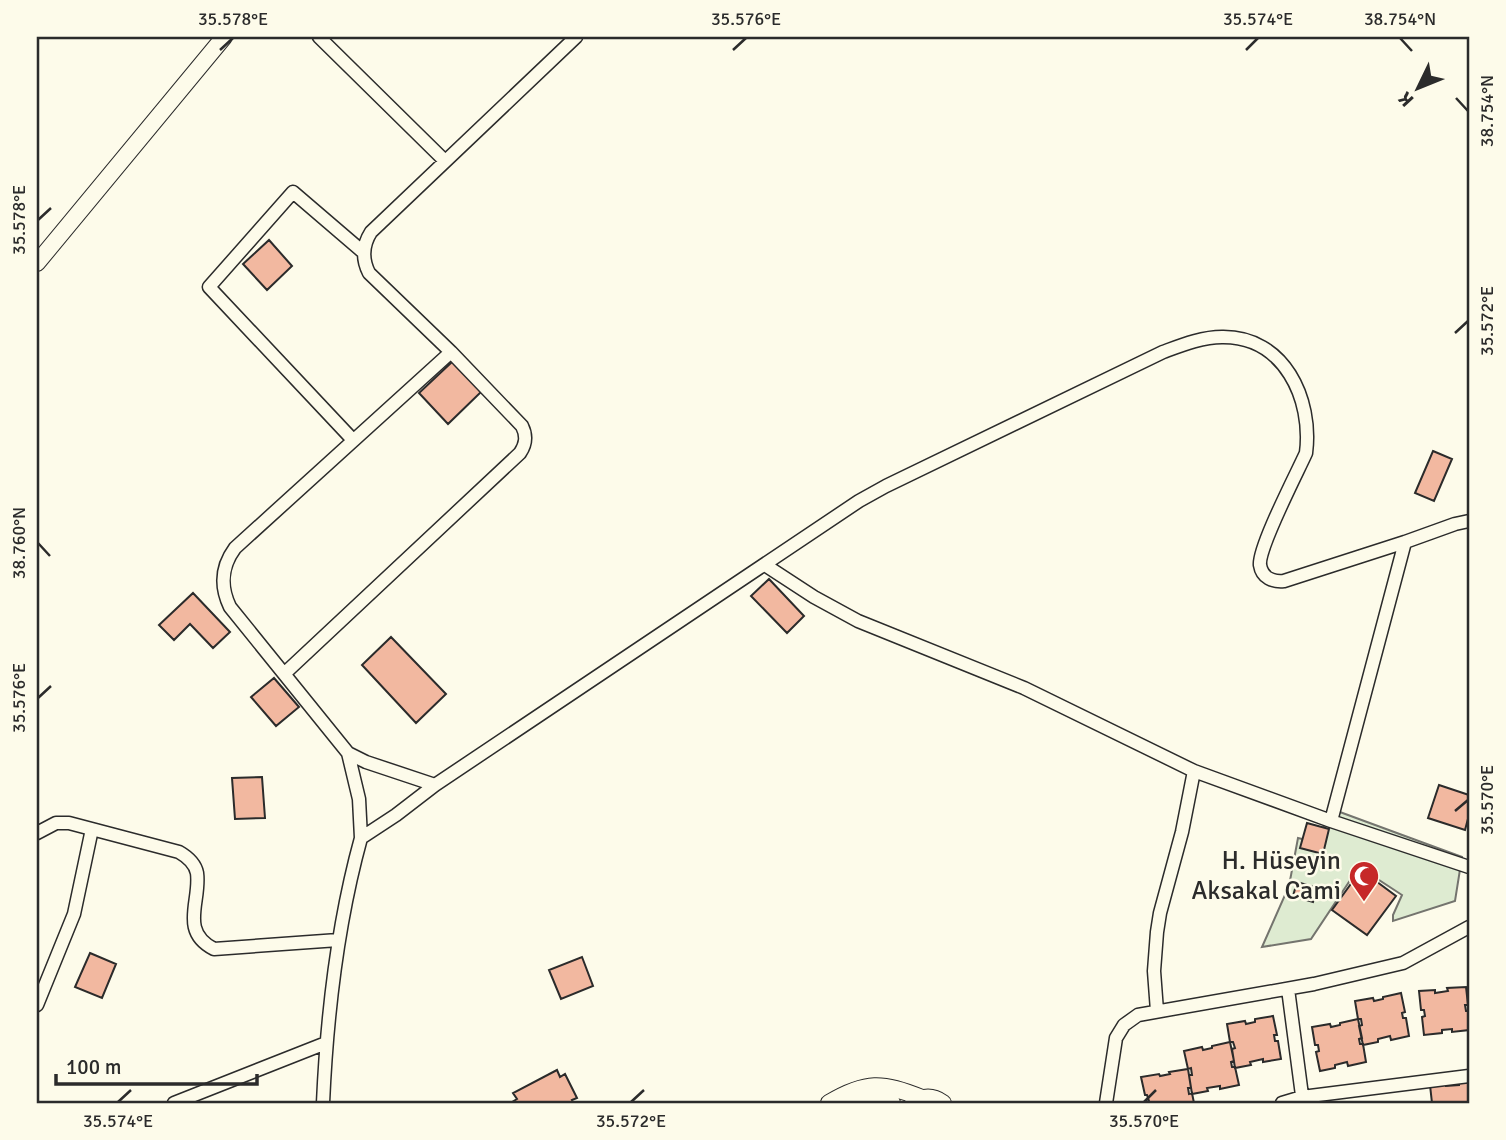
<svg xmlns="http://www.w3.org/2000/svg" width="1506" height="1140" viewBox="0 0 1506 1140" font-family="Signika,sans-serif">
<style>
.green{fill:#deebd1;stroke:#74746e;stroke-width:2}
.building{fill:#f2b8a0;stroke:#2b2b2b;stroke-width:2}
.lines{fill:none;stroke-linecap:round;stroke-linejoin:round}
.minor-casing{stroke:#2b2b2b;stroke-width:15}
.tertiary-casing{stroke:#2b2b2b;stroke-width:18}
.minor{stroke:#fdfbea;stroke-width:12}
.tertiary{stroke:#fdfbea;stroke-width:16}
.ticks{fill:none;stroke:#2b2b2b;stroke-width:2.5}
.labels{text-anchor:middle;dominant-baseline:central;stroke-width:5;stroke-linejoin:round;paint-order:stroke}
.poi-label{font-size:26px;fill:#2b2b2b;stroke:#fdfbea;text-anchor:end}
.neatline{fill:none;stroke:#2b2b2b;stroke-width:2.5}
.ticks-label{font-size:18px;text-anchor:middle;fill:#2b2b2b}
</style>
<rect width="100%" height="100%" fill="#fdfbea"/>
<path class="green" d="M1329,808L1462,857L1455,901L1393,921V915L1402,895L1359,867L1311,939L1262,947L1289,886L1298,838L1319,843Z"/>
<path class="building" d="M269,240L292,266L267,290L243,264Z
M453,361L481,392L448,424L419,393Z
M1433,451L1452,459L1434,501L1415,493Z
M769,579L804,616L787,633L751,596Z
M193,593L230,632L213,648L190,624L174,640L159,625Z
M391,637L446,694L416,723L362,665Z
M274,678L299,707L276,726L251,697Z
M262,777L265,818L235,819L232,778Z
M1439,785L1469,795V815L1465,830L1428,818Z
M1307,823L1329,829L1323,854L1300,848Z
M1361,870L1396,896L1367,935L1332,910Z
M1297,882L1317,888L1313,902L1293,896Z
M90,953L116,964L102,998L75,987Z
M582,957L593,986L561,999L549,970Z
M1466,987L1468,1005H1465L1466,1011H1469V1030L1452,1032V1029L1442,1030V1033L1424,1035L1422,1017L1425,1016L1424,1010H1421L1419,991L1435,990V993L1448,991L1447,988Z
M1401,993L1405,1012L1402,1013L1403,1018H1406L1409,1036L1391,1040L1390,1036L1378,1039V1042L1363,1045L1359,1026L1362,1025L1361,1019H1358L1355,1001L1373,998L1374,1001L1383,999V997Z
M1273,1016L1277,1035H1274L1275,1041H1278L1281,1059L1263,1062V1059L1250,1062L1251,1065L1235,1068L1232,1049L1235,1048L1233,1042H1230L1227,1024L1245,1021L1246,1024L1255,1022V1019Z
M1358,1019L1362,1038L1359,1039L1360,1044H1363L1366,1062L1348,1066L1347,1062L1335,1065V1068L1320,1071L1316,1052L1319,1051L1318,1045H1315L1312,1027L1330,1024L1331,1027L1340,1025V1023Z
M1230,1042L1234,1061L1231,1062L1232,1067H1235L1239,1085L1220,1089V1086L1207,1088L1208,1091L1192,1094L1189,1075H1192L1191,1068L1188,1069L1184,1051L1202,1047L1203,1050L1212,1048V1046Z
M1188,1069L1191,1088H1188L1189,1094L1192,1093L1194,1103H1146V1102L1149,1101L1147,1095H1145L1141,1077L1159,1074L1160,1076L1170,1074L1169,1072Z
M557,1070L560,1077L565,1074L577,1098L572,1100L574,1103H512V1102L517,1099L513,1093Z
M1469,1081V1103H1432L1430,1085L1446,1083V1086L1459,1085V1082Z"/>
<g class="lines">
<g class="minor-casing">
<path id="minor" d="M319,37L445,161
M353,440L209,287L293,192L363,252
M765,565L814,597L858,621L1024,688L1194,771L1182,832L1160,913L1157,932L1154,971L1157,1011
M284,674L520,453C526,444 527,436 522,426L451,352L369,273C362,259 362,246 371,232L576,37
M348,753L359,799L361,838
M1194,771L1331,821
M435,785L366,762L348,753L230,607C220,586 221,567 235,548L451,352
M37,833L56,823H69L179,852C186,856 195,863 197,873C201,901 179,931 214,949L338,940
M1469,867L1331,821L1405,542L1455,524L1469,521
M1288,989L1303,1103
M37,1005L74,914L92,829
M174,1103L326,1043
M323,1103C327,1013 337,925 361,838L396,815L435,785L859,501L886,486L1163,352C1182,345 1202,337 1222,337C1284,336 1313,399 1306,453C1297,473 1258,548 1260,565C1262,578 1273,582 1284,581L1405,542
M1106,1103L1116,1038L1124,1025L1138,1015L1314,984L1403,963L1469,927
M1282,1103L1302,1097L1469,1076"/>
</g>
<g class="tertiary-casing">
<path id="tertiary" d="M37,263L224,37
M829,1103C866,1081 882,1082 922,1098
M851,1103C865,1100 878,1098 892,1103
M913,1103C923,1096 933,1096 943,1103"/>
</g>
<use href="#minor" class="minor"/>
<use href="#tertiary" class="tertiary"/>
</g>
<path class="ticks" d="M1400,38L1412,51M220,50L233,38M733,50L746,38M1246,50L1258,38M1456,98L1468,111M38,220L51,208M1455,333L1468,321M38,543L50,556M38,698L51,686M1455,811L1468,800M118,1102L131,1090M631,1102L644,1090M1144,1102L1156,1090"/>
<defs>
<g id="mosque-pin" transform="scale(1.575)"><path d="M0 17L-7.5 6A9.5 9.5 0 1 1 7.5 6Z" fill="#c62828" stroke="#fdfbea"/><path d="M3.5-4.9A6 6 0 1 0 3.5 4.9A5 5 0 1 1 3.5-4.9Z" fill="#fff"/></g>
</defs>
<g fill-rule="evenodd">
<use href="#mosque-pin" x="1364" y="876"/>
</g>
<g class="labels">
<g class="poi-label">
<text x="1341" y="861">H. Hüseyin<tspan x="1341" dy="30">Aksakal Cami</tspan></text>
</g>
</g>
<rect width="1506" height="1140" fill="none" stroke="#fdfbea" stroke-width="77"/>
<g transform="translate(1418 88) rotate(227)" stroke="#fdfbea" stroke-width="5" paint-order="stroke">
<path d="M0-5L12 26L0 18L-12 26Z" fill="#2b2b2b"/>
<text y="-10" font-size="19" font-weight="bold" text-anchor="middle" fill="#2b2b2b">K</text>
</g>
<path d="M56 1074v10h201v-10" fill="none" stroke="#2b2b2b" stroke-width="3.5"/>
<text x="66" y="1074" font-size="21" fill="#2b2b2b" stroke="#fdfbea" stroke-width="5" paint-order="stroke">100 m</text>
<rect x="38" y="38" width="1430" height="1064" class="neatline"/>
<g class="ticks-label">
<text x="233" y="25">35.578°E</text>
<text x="746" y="25">35.576°E</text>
<text x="1258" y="25">35.574°E</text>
<text x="1400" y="25">38.754°N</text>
<text transform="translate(1487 111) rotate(-90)" y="6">38.754°N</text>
<text transform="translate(19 220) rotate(-90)" y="6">35.578°E</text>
<text transform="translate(1487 321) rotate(-90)" y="6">35.572°E</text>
<text transform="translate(19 543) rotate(-90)" y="6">38.760°N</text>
<text transform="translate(19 698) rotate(-90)" y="6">35.576°E</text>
<text transform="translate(1487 800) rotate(-90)" y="6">35.570°E</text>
<text x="118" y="1127">35.574°E</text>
<text x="631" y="1127">35.572°E</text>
<text x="1144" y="1127">35.570°E</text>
</g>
</svg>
